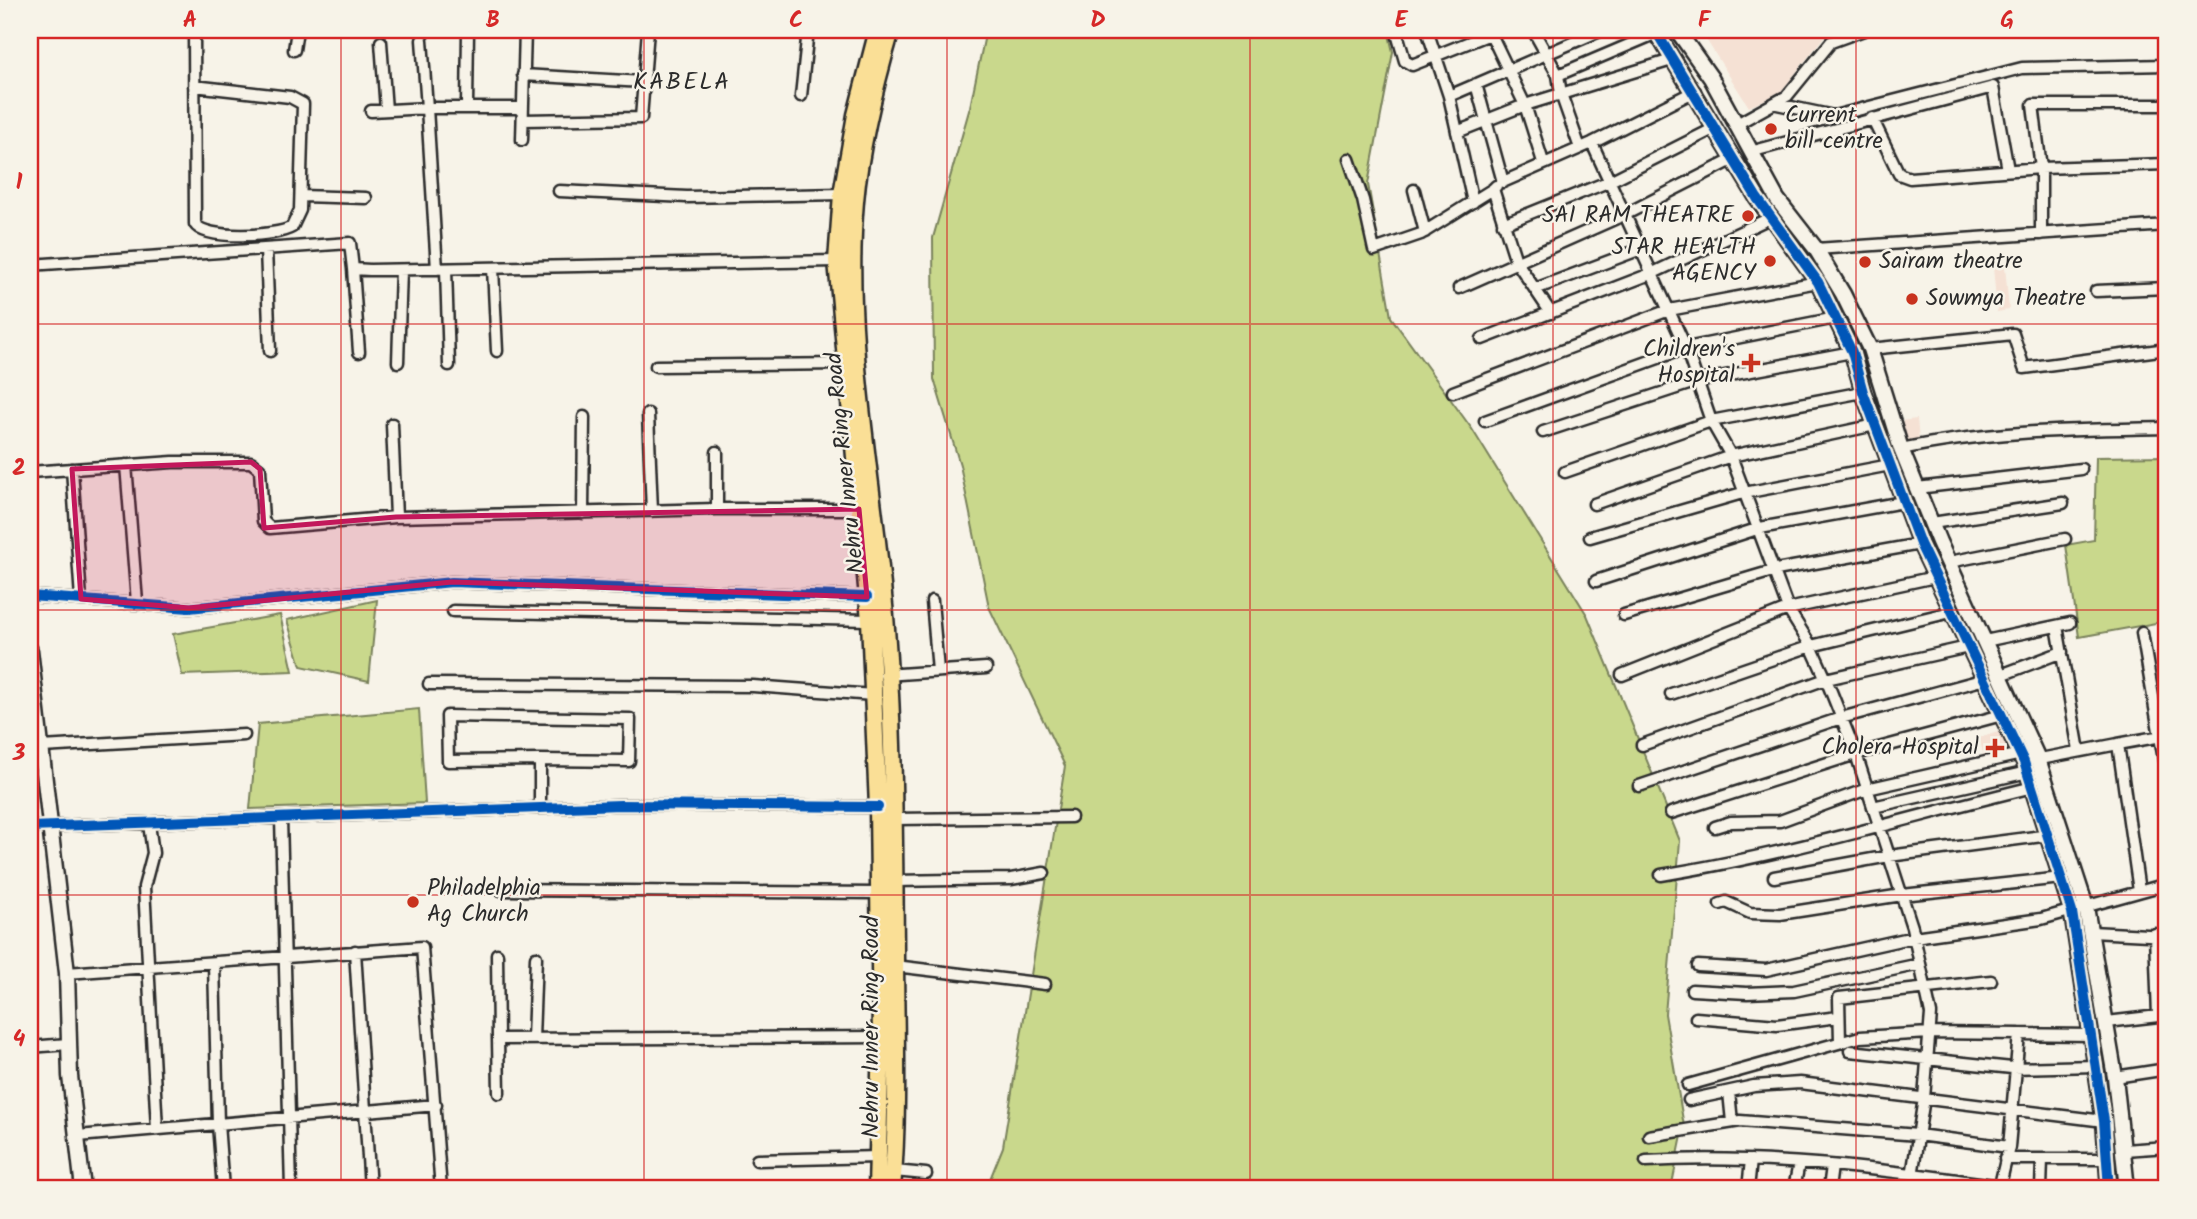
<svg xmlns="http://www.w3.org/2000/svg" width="2197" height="1219" viewBox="0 0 2197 1219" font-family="Kalam,sans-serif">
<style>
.built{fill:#f5e1d4}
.green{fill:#c9d88c;stroke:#7a825c;stroke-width:2}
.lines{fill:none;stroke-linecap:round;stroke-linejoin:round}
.street-casing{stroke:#2b2b2b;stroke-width:15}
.secondary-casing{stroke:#2b2b2b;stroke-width:19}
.primary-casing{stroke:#2b2b2b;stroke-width:21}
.street{stroke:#f7f3e8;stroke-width:10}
.secondary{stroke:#f7f3e8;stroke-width:14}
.primary{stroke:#fadf96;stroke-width:16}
.cycleway-casing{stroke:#f7f3e8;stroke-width:15}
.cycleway{stroke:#0057b8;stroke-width:10}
.marked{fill:#c2185b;fill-opacity:0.2;stroke:#c2185b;stroke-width:5;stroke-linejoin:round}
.grid{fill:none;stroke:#d62828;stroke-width:2;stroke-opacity:0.55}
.poi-dot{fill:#c8321e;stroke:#f7f3e8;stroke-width:2.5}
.labels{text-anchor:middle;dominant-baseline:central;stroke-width:5;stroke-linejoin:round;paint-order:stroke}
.poi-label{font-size:23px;fill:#2b2b2b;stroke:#f7f3e8;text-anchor:start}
.street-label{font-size:23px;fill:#2b2b2b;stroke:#f7f3e8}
.neighbourhood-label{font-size:24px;letter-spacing:2px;fill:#2b2b2b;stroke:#f7f3e8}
.neatline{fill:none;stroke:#d62828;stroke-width:2.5}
.grid-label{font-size:23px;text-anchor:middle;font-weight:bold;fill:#d62828}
</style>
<rect width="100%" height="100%" fill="#f7f3e8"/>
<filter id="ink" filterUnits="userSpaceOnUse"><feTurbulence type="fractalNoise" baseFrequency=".0143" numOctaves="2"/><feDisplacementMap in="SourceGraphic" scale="14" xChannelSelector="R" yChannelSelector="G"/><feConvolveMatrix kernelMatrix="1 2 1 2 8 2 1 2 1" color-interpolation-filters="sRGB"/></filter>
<g filter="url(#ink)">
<path class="built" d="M1621,30H1641L1643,34L1617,44L1612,34Z
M1700,30H1829L1781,92L1749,107Z
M2005,266L2009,310L1997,312L1993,267Z
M1917,419L1919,440L1902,441L1900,421Z
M2001,731L2014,759L1987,767L1979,738Z"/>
<path class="green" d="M986,30H1388L1393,52L1368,184L1391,317L1472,429L1587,615L1680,841L1665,1014L1684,1126L1671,1189H986L1003,1147L1065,766L989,607L960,465L934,379L933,238L970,107Z
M2167,456V621L2079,637L2066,545L2094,540L2096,457Z
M377,600L369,681L301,666L287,620Z
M280,615L293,671L182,675L173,634Z
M419,709L425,803L250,809L258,724Z"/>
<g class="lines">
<g class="street-casing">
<path id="street" d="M1396,30L1405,61L1412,65L1500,30
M1427,30L1449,96L1473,202
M1489,30L1525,105L1543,162
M1533,30L1558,75L1561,94L1580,148
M381,42L386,110
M294,50L297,30
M523,75L643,82
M1558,75L1657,33
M1476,84L1503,182L1592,143L1695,91
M194,86L290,97L303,104L300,210L292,227C276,237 205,240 195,224L194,30
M801,96L808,30
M1449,96L1602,30
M1777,104L1834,116L2022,68L2167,65
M467,107L468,30
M371,111L427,108L422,40
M1872,118L1899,174L1910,178L2041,168L2033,105H2167
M523,120L641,118L648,30
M1735,125L1787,96L1831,42L1864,30
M1457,132L1525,105L1675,59
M522,140L525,30
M1592,143L1686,348L1711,421L1731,456L1788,609L1811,646L1826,679L1856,754L1912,927L1931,1014L1924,1098L1910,1189
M1750,152L1993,87L2008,170
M1349,159L1363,200L1374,250L1421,234L1493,189
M1496,186L1493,189L1516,261L1551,313
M1414,190L1425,232
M559,191L687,197L842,194
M301,196L366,198
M1503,224L1610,181L1715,128
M2041,234V168L2167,164
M266,249L270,351
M1816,249L2167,225
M30,265L350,243L353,269L370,270L837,261
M493,268L497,351
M353,269L359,352
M437,269L427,108H523
M446,269L449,365
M1459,288L1626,214L1734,159
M1535,289L1641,249
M2096,291L2167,288
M1482,339L1653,273L1770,218
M1870,349L2013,334L2024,368L2167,349
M398,362L401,270
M656,366L844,364
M1453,392L1669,310L1818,282
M648,414L652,511
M1485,421L1686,348L1836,318
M1543,432L1698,381L1852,352
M1901,449C1989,430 2078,430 2167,428
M126,465L137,602
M72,469L81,599
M30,472L173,462H251L260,469L263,521L270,528L396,517L392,424
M1565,472L1711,421L1863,392
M1917,488L2081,469
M1594,504L1731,456L1875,425
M717,509V452
M583,513L584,417
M396,517L717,509H859
M1932,523L2063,503
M1590,537L1739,494L1890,465
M1949,562L2065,539
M1596,581L1760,528L1903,502
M30,596L189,608L452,582L867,597
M932,601L938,671
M453,611L870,620
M1624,615L1776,570L1920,544
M2057,626L2079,751
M2142,633L2167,777
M1985,641L2070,623
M885,675L986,668
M1622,675L1788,609L1935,577
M2001,675L2062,652
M429,684L753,686L873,695
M1671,694L1811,646L1951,612
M1642,745L1826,679L1968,647
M42,747L244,735
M540,760L448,761L447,716L630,719L629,761L540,760V808
M2035,760L2118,744
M1639,786L1841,718L1985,679
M1873,807L2028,772
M1671,813L1856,754L2002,715
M281,819L291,1189
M893,819L1071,817
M149,824L153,853L144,887L157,1129
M30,827L620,805L878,807
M1715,827L1731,822L1780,821L1867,789L2021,754
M1661,875C1787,855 1909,817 2033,787
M1774,877L1889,856L2050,835
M894,881L1011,879L1044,873
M501,890L878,893
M2139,891L2118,744L2167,735
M1720,904L1726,902L1750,913L1780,914L1902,895L2062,878
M2091,932L2167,936
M2155,934L2158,1016
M355,951L370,1189
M497,954L498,1039
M214,963L218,1124L223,1189
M895,966L1045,984
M1698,966L1766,970L1914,937L2041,919L2167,884
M67,973L422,947L441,1189
M1692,990L1747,993L1794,991L1920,964
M1696,1018L1777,1025L1838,1017
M2107,1022L2167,1015
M533,1039L536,957
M1840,1042L1839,998L1991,981
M30,1047L68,1044
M1850,1051L2012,1068L2096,1066
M2115,1077L2167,1069
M1688,1085L1860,1037L1930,1033L2093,1035
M1729,1092L1732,1122
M499,1093L498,1039L884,1037
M1689,1100L1754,1086L1800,1083L2104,1121
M78,1136L436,1105
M1649,1136L1740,1121L1918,1135L2009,1147
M2124,1150L2167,1147
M2005,1159H2107
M757,1160L878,1157
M1646,1161C1764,1154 1883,1169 2000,1186
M894,1171L926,1174
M1748,1189L1751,1160
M1794,1189L1799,1163
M1829,1189L1832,1166
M1999,1189L2009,1147L2019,1034
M2041,1189L2042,1159"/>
</g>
<g class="secondary-casing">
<path id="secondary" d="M1655,30L1757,198L1818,282L1852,352L1863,392L1920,544L2024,762L2072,912L2104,1121L2109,1189
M1677,30L1711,78L1777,199L1816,249L1843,294L1870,349L1901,449L1939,542L2038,759L2086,907L2115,1077L2127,1189
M30,650L67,973L70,1076L83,1189"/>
</g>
<g class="primary-casing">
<path id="primary" d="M891,30C875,85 860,144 855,201C843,339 873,479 885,616C894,726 894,838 895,949C895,1030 899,1109 892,1189
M877,1189L881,1037L878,807L870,620L837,261L842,194L856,115L878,30"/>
</g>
<use href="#street" class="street"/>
<use href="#secondary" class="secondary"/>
<use href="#primary" class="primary"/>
<g class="cycleway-casing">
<path id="cycleway" d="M1655,30L1757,198L1818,282L1852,352L1863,392L1920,544L2024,762L2072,912L2104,1121L2109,1189
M30,596L189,608L452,582L867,597
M30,827L620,805L878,807"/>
</g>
<use href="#cycleway" class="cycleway"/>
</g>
</g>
<path class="marked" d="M251,462L260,469L264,528L396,517L859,509L867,597L452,582L189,608L81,599L72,469Z"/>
<path class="grid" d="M341,30V1189M644,30V1189M947,30V1189M1250,30V1189M1553,30V1189M1856,30V1189M30,324H2167M30,610H2167M30,895H2167"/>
<g class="poi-dot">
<circle cx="1771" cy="129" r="7"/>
<circle cx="1748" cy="216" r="7"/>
<circle cx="1770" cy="261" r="7"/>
<circle cx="1865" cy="262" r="7"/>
<circle cx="1912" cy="299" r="7"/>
<path d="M1747.5 352.5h7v7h7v7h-7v7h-7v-7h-7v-7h7z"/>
<path d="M1991.5 737.5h7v7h7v7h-7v7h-7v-7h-7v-7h7z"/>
<circle cx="413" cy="902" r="7"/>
</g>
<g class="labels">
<g class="poi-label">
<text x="1785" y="116">Current<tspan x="1785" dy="26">bill centre</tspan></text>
<text x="1734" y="216" text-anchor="end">SAI RAM THEATRE</text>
<text x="1756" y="248" text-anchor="end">STAR HEALTH<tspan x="1756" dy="26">AGENCY</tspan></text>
<text x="1879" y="262">Sairam theatre</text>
<text x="1926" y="299">Sowmya Theatre</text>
<text x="1735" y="350" text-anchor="end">Children's<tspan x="1735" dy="26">Hospital</tspan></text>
<text x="1979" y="748" text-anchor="end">Cholera Hospital</text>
<text x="427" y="889">Philadelphia<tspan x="427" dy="26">Ag Church</tspan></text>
</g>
<g class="street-label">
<text transform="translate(846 463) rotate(-96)">Nehru Inner Ring Road</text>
<text transform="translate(872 1027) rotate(-90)">Nehru Inner Ring Road</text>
</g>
<g class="neighbourhood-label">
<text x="682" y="82">KABELA</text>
</g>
</g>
<rect width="2197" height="1219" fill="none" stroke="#f7f3e8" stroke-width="77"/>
<rect x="38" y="38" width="2120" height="1142" class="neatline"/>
<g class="grid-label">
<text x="190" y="27">A</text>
<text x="493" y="27">B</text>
<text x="796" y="27">C</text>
<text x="1098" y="27">D</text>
<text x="1401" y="27">E</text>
<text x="1704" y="27">F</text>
<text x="2007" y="27">G</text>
<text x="19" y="189">1</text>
<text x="19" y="475">2</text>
<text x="19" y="760">3</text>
<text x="19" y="1046">4</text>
</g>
</svg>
